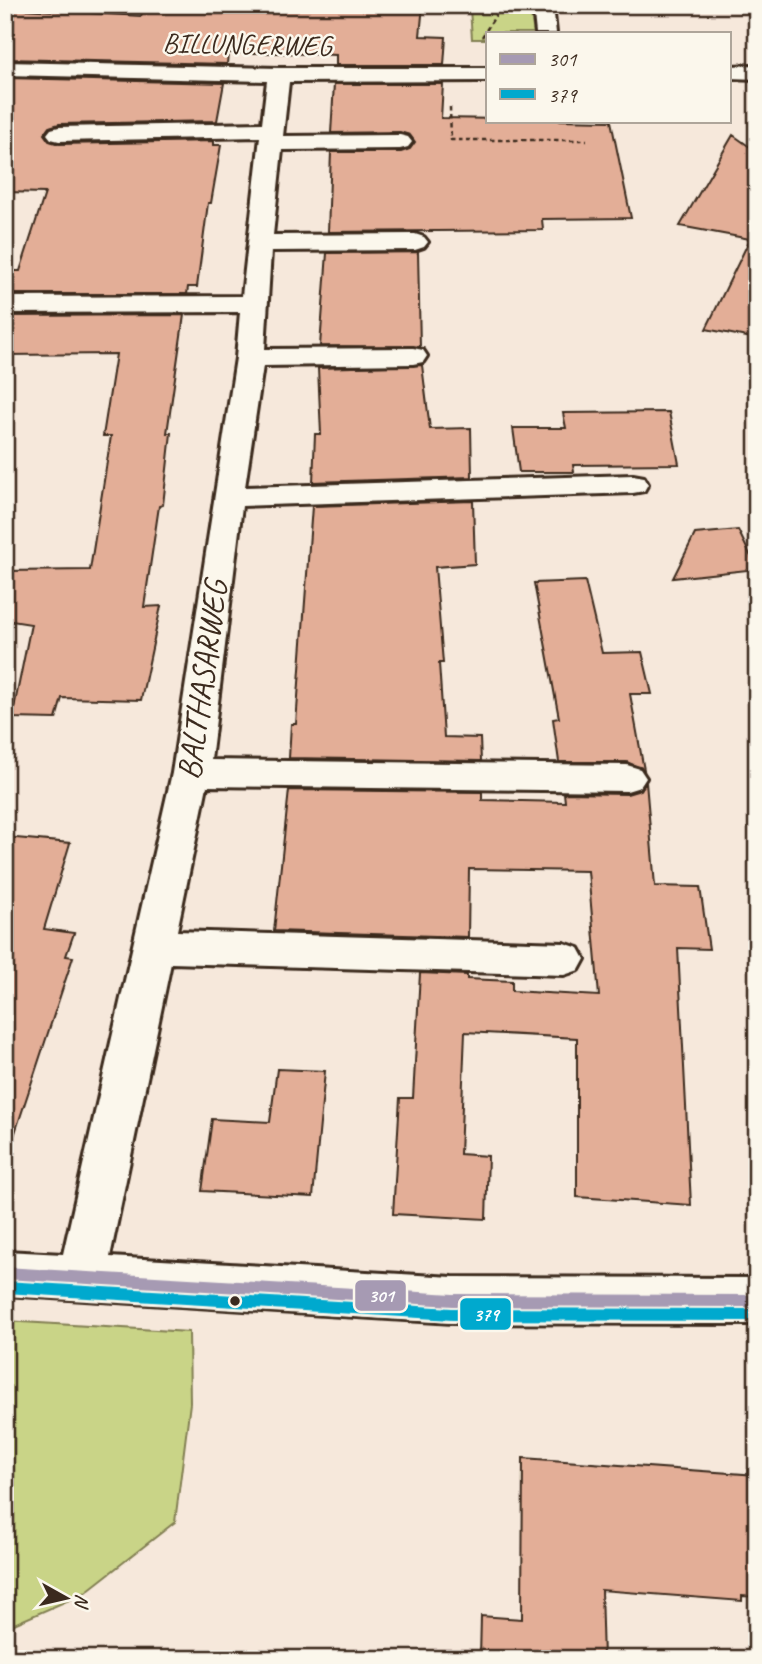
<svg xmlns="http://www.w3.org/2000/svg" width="762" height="1664" viewBox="0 0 762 1664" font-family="Caveat,sans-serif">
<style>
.green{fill:#c9d487;stroke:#827f52;stroke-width:2}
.building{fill:#e3ae97;stroke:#3b2a1e;stroke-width:2}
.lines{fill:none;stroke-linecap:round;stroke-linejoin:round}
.minor-casing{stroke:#3b2a1e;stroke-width:6}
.path{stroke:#3b2a1e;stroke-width:2.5;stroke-dasharray:4.5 3.5;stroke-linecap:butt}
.minor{fill:#fbf7ec;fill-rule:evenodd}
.bus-1-casing{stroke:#fbf7ec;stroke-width:6}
.bus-2-casing{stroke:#fbf7ec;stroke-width:6}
.bus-1{fill:#a69ab3;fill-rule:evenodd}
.bus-2{fill:#00a9ce;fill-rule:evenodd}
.bus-dot{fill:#3b2a1e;stroke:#fbf7ec;stroke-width:2.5}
.labels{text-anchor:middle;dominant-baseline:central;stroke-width:5;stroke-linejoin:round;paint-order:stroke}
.far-street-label{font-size:28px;fill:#3b2a1e;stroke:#fbf7ec}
.street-label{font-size:33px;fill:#3b2a1e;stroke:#fbf7ec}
.line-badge{stroke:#fbf7ec;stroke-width:2.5}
.badge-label{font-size:19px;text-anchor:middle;font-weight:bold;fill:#fff}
</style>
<rect width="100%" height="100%" fill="#f6e8db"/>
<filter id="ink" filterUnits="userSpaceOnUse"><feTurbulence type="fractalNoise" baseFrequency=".0143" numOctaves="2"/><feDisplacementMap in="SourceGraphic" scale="14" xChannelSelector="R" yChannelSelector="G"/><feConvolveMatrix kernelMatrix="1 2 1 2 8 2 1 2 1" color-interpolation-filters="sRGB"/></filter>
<g filter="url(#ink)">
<path class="green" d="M515,7L530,9L534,33H487V39H472L470,8Z
M5,1321L189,1332L190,1403L175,1522L83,1594L5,1628Z"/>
<path class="building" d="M145,5H423L420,36L446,37L444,65H336V55L278,53H228L227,64L5,59V8L141,16Z
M5,78L224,83L217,121L59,124L49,127L44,134L49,141L59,144L214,141V145H221L211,203H208L197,287H188L187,294H5V271H20L45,193L5,192Z
M334,84H443L441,118L611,121L631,218L542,219L543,230L328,232L331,152H401L410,149L415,142L410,135L400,132L331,133Z
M733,135L757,152V339L706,329L750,239L680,226Z
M418,252L420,347L320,346L327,253Z
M184,315L167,433H171L163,505L159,506L144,607L161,606L141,700L62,698L56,719L12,718L31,624L5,620V571L90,570L111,436H103L116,354L5,355V316Z
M422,365L430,429L471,428L472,477L313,482L315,434H321L318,368Z
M669,412L679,464L573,465L574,472H519L513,428H566L563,413Z
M473,501L475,564L435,567L443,663H439L444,737L480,738L481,761L289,758L291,724H296L312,506Z
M738,530L757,569L673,578L695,534Z
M585,581L602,653L642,652L652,694H630L644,770L627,762H559L553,719L559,718L534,583Z
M646,782L655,886L700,887L709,949L678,948L691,1205L577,1197V1038L465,1032L460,1154L488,1156L486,1219L393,1214L400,1098H413L420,973L467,975V979L512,981V991L599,996L588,871L469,869L468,937L274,931L289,790L482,792V800L565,802L564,793L627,794L641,790Z
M5,837L70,843L44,929L74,933L66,956L73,957L13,1139L5,1138Z
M277,1069L325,1071L313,1197L202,1191L212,1119L270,1122Z
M523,1458L757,1475V1597L742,1596V1601L601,1590L603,1659H480L481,1616L522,1619Z"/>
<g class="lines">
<g class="minor-casing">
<path id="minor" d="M533,5H553L556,33H536Z
M5,62L279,68H487V81L289,82L283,136L400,135L408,137L412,142L408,147L400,149L282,150L273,235L415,234L424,237L428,242L424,247L415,250L271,251L265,349L413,348L423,350L427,356L423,362L413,364L263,366L245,487L633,475L644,477L648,484L644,491L633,493L242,506L211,760L627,765L640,769L646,778L640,787L627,791L207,786L177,931L564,943L579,948L585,959L579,970L564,975L171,963L110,1257L453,1277L757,1278V1324L453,1323L5,1295V1251L63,1254L172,773L236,358L240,312L5,313V297L242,296L260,137L59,141L51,139L47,134L51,129L59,127L262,123L267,81L5,75Z
M757,65V79L729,78V66Z"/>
</g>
<path class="path" d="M482,37L502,5
M450,107L451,140H587"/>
<use href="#minor" class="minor"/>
<g class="bus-1-casing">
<path id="bus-1" d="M5,1267L453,1294L757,1295V1307L453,1306L5,1279Z"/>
</g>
<g class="bus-2-casing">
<path id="bus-2" d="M5,1281L452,1308L757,1309V1321L452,1320L5,1293Z"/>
</g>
<use href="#bus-1" class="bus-1"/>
<use href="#bus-2" class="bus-2"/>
</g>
</g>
<circle class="bus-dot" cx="235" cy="1301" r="6"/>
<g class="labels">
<g class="far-street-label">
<text transform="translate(247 44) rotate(1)">BILLUNGERWEG</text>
</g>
<g class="street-label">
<text transform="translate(202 680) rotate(-82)">BALTHASARWEG</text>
</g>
</g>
<g class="line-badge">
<rect x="354" y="1279" width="53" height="33" rx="7" fill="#a69ab3"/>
<rect x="459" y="1297" width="53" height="34" rx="7" fill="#00a9ce"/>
</g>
<g class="badge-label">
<text x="381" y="1302">301</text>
<text x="486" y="1321">379</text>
</g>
<rect width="762" height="1664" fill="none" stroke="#fbf7ec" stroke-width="28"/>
<rect x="14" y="14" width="734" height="1636" fill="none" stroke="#3b2a1e" stroke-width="2.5" filter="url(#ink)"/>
<rect x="486" y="32" width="245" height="91" fill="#fbf7ec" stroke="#aea59a" stroke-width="2"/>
<rect x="500" y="54" width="35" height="10" fill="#a69ab3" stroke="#aea59a" stroke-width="2"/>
<text x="548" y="66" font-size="21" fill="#3b2a1e">301</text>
<rect x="500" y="89" width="35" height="10" fill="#00a9ce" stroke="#aea59a" stroke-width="2"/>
<text x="548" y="102" font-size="21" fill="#3b2a1e">379</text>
<g transform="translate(66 1598) rotate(98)" stroke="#fbf7ec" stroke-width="5" paint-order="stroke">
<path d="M0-5L12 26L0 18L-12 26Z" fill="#3b2a1e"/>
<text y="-10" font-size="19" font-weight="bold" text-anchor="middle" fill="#3b2a1e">N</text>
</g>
</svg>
